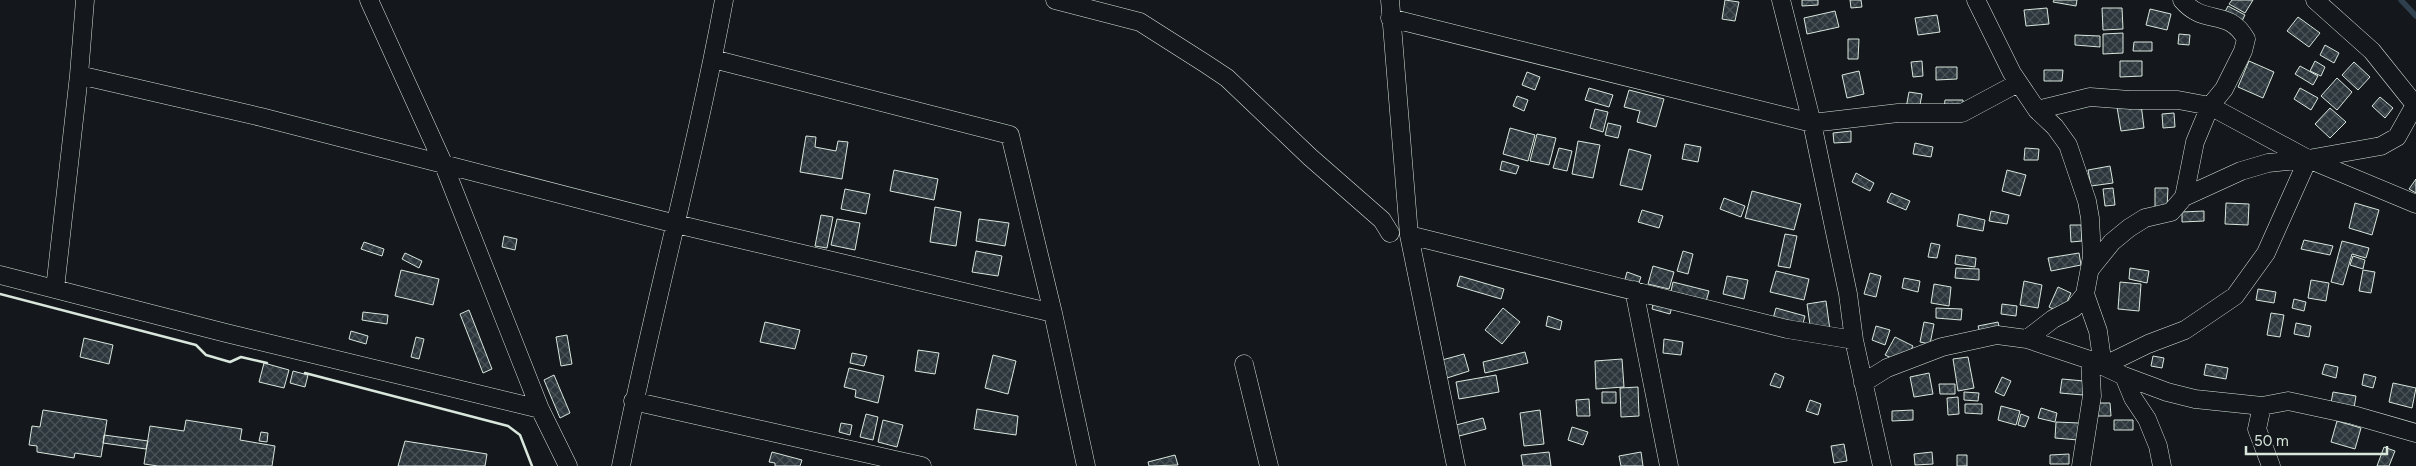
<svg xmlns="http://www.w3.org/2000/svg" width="2416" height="466" viewBox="0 0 2416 466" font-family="Figtree,sans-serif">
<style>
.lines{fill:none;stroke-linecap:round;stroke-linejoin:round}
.stream{stroke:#2f3f4d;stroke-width:5.5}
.building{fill:url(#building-cross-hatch);stroke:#d8e6dc}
.minor-casing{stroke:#d8e6dc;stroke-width:19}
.minor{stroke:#14181c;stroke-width:18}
.wall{stroke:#d8e6dc;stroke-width:2.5}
</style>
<defs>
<pattern id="building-cross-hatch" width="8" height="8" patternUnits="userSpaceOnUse" patternTransform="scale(1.25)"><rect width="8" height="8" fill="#2c363c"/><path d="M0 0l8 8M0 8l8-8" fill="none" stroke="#4a5358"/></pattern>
</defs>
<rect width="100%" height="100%" fill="#14181c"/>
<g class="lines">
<path class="stream" d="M2401,0L2416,16"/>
</g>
<path class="building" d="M1725,0L1739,2L1735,21L1722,19Z
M1802,0H1818V5L1802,6Z
M1850,0H1861L1862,7L1851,8Z
M2054,0H2077L2076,6L2053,2Z
M2232,0H2253L2245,13L2229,4Z
M2228,6L2245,15L2241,23L2224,14Z
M2047,8L2049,24L2026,26L2024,10Z
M2102,8H2122L2123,29L2103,30Z
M2150,9L2171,14L2167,30L2146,25Z
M1835,11L1839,27L1807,34L1804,18Z
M1937,15L1940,32L1918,35L1915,18Z
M2298,17L2320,33L2309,47L2287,31Z
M2123,33V53L2103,54V34Z
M2179,34L2190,35L2189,45L2178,44Z
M2075,35L2100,36V47L2075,45Z
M1848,39H1859L1858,59H1848Z
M2134,42H2152V51H2133Z
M2325,45L2339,53L2334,63L2320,55Z
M1922,61L1923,76L1913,77L1911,62Z
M2120,61H2142V76L2120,77Z
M2249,61L2274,72L2263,98L2238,87Z
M2315,61L2325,67L2321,76L2310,71Z
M2354,62L2370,77L2358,90L2342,75Z
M2300,66L2318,76L2313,85L2295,74Z
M1936,67H1957V79L1936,80Z
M2044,70H2063L2062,81H2044Z
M1859,71L1864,94L1847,98L1842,75Z
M1527,72L1540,77L1535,90L1522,85Z
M2337,78L2352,92L2337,110L2321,96Z
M1589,88L1613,95L1609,107L1585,100Z
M2300,88L2318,98L2311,110L2294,99Z
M1629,90L1664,99L1656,127L1637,122L1640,111L1624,107Z
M1909,92L1922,94L1919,110L1906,108Z
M1517,96L1528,100L1524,111L1513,106Z
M2380,97L2393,108L2385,118L2372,106Z
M1945,100H1963V110H1944Z
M2141,104L2144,128L2121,131L2117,107Z
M2330,108L2346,122L2330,138L2315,124Z
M1595,109L1608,112L1603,132L1590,128Z
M2174,113L2175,127L2163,128L2162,114Z
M1608,123L1621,126L1618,138L1605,135Z
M1510,128L1535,135L1528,161L1503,154Z
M1851,131V142L1834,143L1833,133Z
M1537,134L1556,138L1549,165L1530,161Z
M806,136L816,137L815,147L836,151L838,141L848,142L842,179L800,172Z
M1578,141L1600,145L1593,178L1572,174Z
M1915,143L1933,147L1931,157L1913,154Z
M1685,144L1701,147L1698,162L1682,159Z
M1559,148L1572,151L1567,171L1553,168Z
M2025,148L2039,149L2038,160H2024Z
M1629,149L1651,155L1642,190L1620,185Z
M1502,161L1519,166L1516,174L1500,170Z
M2110,166L2113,183L2091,186L2088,170Z
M894,170L938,179L934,200L890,191Z
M2007,170L2026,175L2020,196L2002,191Z
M1856,173L1874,183L1870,191L1852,182Z
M2416,179V193L2409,189Z
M2113,188L2115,205L2105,206L2103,189Z
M2155,188H2168L2167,208H2155Z
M845,189L870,194L866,214L841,209Z
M1752,191L1801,204L1794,230L1745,218Z
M1891,193L1910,201L1906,210L1887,202Z
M1724,198L1745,206L1741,217L1720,209Z
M2226,203L2249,204L2248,225L2225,224Z
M2355,203L2379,210L2372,235L2349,228Z
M935,207L961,212L956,246L930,242Z
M1642,210L1663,216L1659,228L1638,222Z
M1991,211L2009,215L2007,224L1989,221Z
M2204,211V221L2182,222V212Z
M1959,214L1985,220L1983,231L1957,226Z
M821,215L833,217L827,248L815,246Z
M837,219L860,223L855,250L831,245Z
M979,219L1009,223L1005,246L976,241Z
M2070,225H2081L2082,241L2071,242Z
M1785,234L1797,236L1790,268L1778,266Z
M504,236L517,239L515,250L502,247Z
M2304,240L2333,246L2330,255L2301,249Z
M2342,241L2369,248L2366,258L2352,254L2343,285L2331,282Z
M364,242L384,249L382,256L361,249Z
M1931,243L1940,245L1937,258L1928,257Z
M976,251L1002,256L998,276L972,272Z
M1683,251L1693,254L1688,274L1677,271Z
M405,253L422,261L419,268L402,259Z
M2079,253L2081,265L2051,271L2048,258Z
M1956,255L1976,258L1975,267L1955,264Z
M2353,256L2365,260L2363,269L2350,265Z
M1653,266L1674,272L1669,289L1648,284Z
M1956,268L1979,269V280L1955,278Z
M2130,268L2149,271L2147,283L2129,279Z
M401,270L439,279L433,305L395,296Z
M2363,270L2375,272L2371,293L2359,291Z
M1776,271L1809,279L1804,300L1770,292Z
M1627,272L1641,277L1637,288L1624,283Z
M1870,273L1881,276L1876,297L1864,294Z
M1460,276L1504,289L1501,299L1457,286Z
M1727,276L1748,280L1744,299L1723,294Z
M1904,278L1920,281L1918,292L1902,288Z
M2311,280L2329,283L2326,301L2308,298Z
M2024,281L2042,285L2038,308L2020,305Z
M1673,282L1709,291L1705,305L1670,296Z
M2120,282L2141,284L2139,311L2118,309Z
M1934,284L1951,287L1949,306L1931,303Z
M2058,287L2071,293L2062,313L2049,307Z
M2258,289L2276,292L2274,303L2256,300Z
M1655,296L1674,300L1670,314L1652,309Z
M2294,299L2306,302L2304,311L2292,308Z
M1826,301L1830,330L1811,332L1807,304Z
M2002,304L2017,306L2016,316L2001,314Z
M1503,308L1520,322L1502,344L1485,330Z
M1776,308L1805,316L1801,330L1772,322Z
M1936,308L1962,309L1961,320L1936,318Z
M469,310L492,369L483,373L460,314Z
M363,312L388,315L387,324L362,320Z
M2271,313L2284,315L2280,337L2267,335Z
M1548,316L1562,321L1560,330L1546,326Z
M765,322L800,330L795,349L760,342Z
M1924,322L1934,324L1930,344L1920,342Z
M1998,322L2000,331L1981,336L1978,326Z
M2296,323L2311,326L2309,337L2294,334Z
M1876,326L1890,330L1885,345L1872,340Z
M351,331L368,336L366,344L349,339Z
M567,335L572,364L561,366L556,337Z
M416,337L424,339L419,359L411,357Z
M1895,337L1913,346L1904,364L1885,355Z
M84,338L113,345L109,364L80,357Z
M1664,339L1683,342L1681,355L1663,353Z
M918,350L939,353L935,374L915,371Z
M1525,352L1528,363L1485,373L1483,362Z
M852,353L867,356L864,366L850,363Z
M1464,354L1469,371L1447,378L1442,360Z
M993,355L1016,361L1008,394L985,388Z
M2153,356L2164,358L2162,368L2151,366Z
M1968,357L1974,388L1958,391L1953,359Z
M1622,359L1624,387L1596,389L1595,361Z
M264,363L289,370L284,388L259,382Z
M2206,364L2228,368L2226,379L2204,375Z
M2325,364L2338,367L2336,378L2322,374Z
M849,368L884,376L878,403L855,397L856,390L844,387Z
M293,371L308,375L305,387L290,383Z
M1775,373L1784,377L1780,388L1770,385Z
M1929,373L1933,394L1914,397L1910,377Z
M2364,374L2376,377L2373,388L2362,385Z
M554,375L570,413L560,418L544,380Z
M1496,375L1499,392L1459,399L1456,382Z
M2002,377L2011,381L2004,396L1995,392Z
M2062,379L2084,381L2083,395L2060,393Z
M2393,383L2416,388L2412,408L2389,402Z
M1939,384H1955V394H1940Z
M1638,387L1639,416L1621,417L1620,388Z
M1602,392H1616V403H1602Z
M1964,392L1979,393L1978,401L1964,400Z
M2333,392L2356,396L2354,408L2331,403Z
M1958,397L1959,414L1948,415L1947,398Z
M1589,399L1590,416H1577L1576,400Z
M1810,400L1821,404L1818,415L1806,411Z
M2094,403H2110L2111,416H2095Z
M1965,404H1982V414L1965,413Z
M2001,406L2020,411L2016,425L1998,420Z
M2041,408L2057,413L2055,422L2038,418Z
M977,409L1018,416L1016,435L974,429Z
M43,410L107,420L101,457L75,453L74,458L37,452V446L29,445L32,426L40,427Z
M1540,410L1544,444L1524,446L1520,413Z
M1913,410V420L1892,421V411Z
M866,414L878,417L873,440L860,437Z
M2021,414L2029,417L2025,427L2018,425Z
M1483,418L1486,429L1459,436L1456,425Z
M186,420L242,429L240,440L275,446L272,466H158L144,464L150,426L184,431Z
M883,420L903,425L897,447L878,442Z
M2114,420H2133V430H2114Z
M2337,421L2361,428L2355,449L2331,442Z
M2056,422L2079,423L2078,440L2055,438Z
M841,423L852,425L850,435L839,432Z
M1572,427L1588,432L1583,445L1568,440Z
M261,432L268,433L267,442L259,441Z
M104,435L148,441L146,449L103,443Z
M405,441L487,454L485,466H398Z
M1844,444L1847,461L1834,463L1831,446Z
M2384,447L2395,451L2389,466H2377Z
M772,452L802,460L800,466H775V463L769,462Z
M1549,452L1551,466H1523L1521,455Z
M1641,452L1643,466H1621L1619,456Z
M1932,452L1933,464L1915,465L1914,454Z
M2069,454V464H2050V455Z
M1175,455L1178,465L1149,466L1148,462Z
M1957,455H1967V466H1957Z"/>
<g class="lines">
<g class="minor-casing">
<path id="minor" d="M369,0L443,163L540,409L568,466
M1055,0L1140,22L1206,64L1227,78L1310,157L1382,220L1390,233
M1390,0L1409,235L1456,466
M1781,0L1812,123L1848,294L1854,340L1882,466
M1976,0L2012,73L2037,110L2055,127L2068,145L2087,201L2090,218L2092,257L2085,294L2074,308L2053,319L2027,339
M2315,0L2372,51L2416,106
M1390,18L1812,123L1898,113H1962L2018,83
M713,59L1010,135L1053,313L1086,466
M79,75L261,117L676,224L1053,313
M2037,110L2090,97L2130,100H2178L2210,106L2308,159L2381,146L2397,137L2415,105
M2308,159L2416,204
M1409,235L1787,329L1854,340
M2091,268L2112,242L2129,228L2145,218L2171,212L2184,197L2195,142L2210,106L2224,89L2243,51L2246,39C2228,7 2205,27 2182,0
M0,275L226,333L540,409
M55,289L79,75L85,0
M1634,290L1669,466
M2085,294L2098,331L2103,366L2148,344L2185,330L2235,296L2266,253L2308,159L2268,163L2241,171L2184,197
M1244,364L1269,466
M2124,376L2133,398L2147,419L2158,446L2162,466
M1863,383L1887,368L1942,347L1997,335L2027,339L2090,360L2124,376L2167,392L2195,399L2262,406L2288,401L2353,415L2416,433
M633,401L922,466
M2262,406L2257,429L2271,466
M621,466C652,310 695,157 724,0
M2081,466L2092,396L2090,360"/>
</g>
<use href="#minor" class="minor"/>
<path class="wall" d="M0,294L196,345L206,355L230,362L241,357L267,363
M305,373L508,426L520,435L532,466"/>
</g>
<path d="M2246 446v8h141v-8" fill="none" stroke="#d8e6dc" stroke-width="2.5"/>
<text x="2254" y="446" font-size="15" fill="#d8e6dc" stroke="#14181c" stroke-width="4" paint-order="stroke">50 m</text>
</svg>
